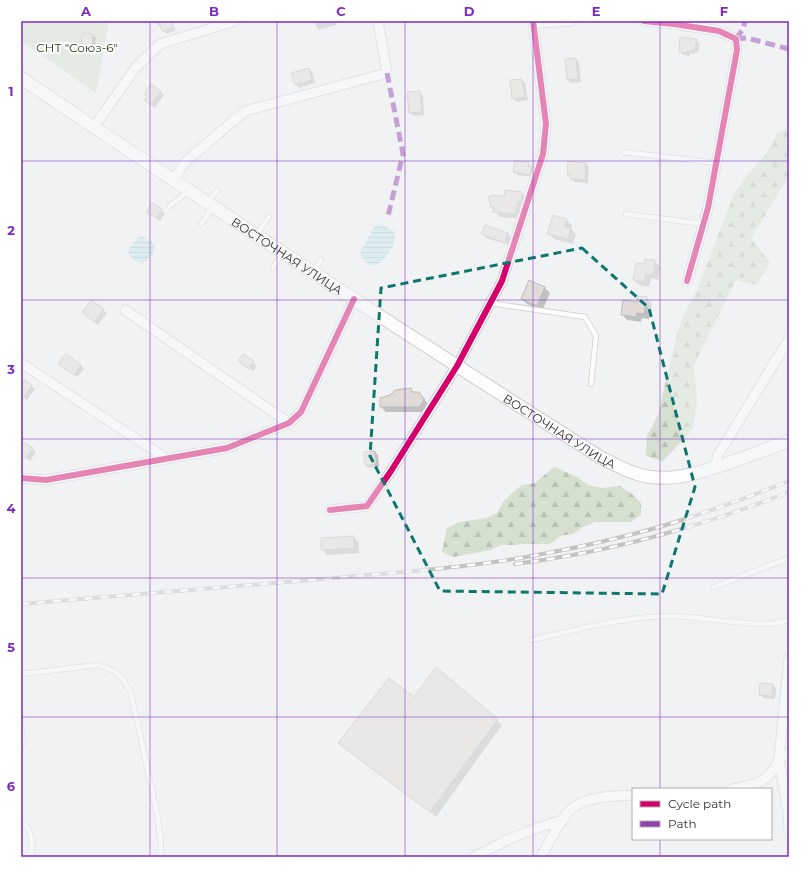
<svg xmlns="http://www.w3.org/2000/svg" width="810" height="878" viewBox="0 0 810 878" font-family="Montserrat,sans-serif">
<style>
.green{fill:#d6e0d1}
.forest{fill:url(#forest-firs)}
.water{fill:url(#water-rules)}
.shadow{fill:#0003}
.building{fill:#e0dbd7;stroke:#bcbcbc}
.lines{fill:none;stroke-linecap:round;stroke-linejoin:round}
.service-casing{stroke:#cfcfd1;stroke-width:6}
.minor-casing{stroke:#cfcfd1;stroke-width:11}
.secondary-casing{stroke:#cfcfd1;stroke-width:14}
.service{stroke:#fdfdfd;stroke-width:4.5}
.minor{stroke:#fdfdfd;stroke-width:9}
.secondary{stroke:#fdfdfd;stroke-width:12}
.rail-casing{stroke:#c3c3c4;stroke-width:4}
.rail{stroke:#fff;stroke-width:2.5;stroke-dasharray:8;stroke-linecap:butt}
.quiet{stroke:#8e44ad;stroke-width:5;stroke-dasharray:10 5;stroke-linecap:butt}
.cycleway-casing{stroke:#fff;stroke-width:8}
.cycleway{stroke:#d6006c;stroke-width:6}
.marked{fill:none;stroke:#0f766e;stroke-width:3;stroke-dasharray:8 5;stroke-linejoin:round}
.grid{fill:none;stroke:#7b2cbf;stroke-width:1;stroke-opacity:0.55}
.labels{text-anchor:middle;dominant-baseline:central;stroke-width:4;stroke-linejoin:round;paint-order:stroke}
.park-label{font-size:12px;fill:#1e3709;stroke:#fff}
.street-label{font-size:12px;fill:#323233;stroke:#fff}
.neatline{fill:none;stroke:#7b2cbf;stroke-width:1.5}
.grid-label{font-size:13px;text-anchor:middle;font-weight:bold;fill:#7b2cbf}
</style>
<defs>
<pattern id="forest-firs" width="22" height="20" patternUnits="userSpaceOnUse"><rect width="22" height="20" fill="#d6e0d1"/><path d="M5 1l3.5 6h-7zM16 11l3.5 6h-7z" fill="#b8c1b4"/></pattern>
<pattern id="water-rules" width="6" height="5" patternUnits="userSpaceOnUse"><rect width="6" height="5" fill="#c5e5e7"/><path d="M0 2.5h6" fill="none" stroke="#aac5c7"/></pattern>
</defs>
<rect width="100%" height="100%" fill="#f1f2f4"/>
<path class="green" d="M21,21H109L96,93L21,41Z"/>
<path class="forest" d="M789,126V176L751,238L770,263L756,285L736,280L694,365L697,401L693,429L663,461L646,456L647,436L658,415L675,341L683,316L695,295L734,194L749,173L766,154L777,133Z
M554,467L577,477L588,485L601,488L620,486L632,494L641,503V515L631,522H595L583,527L573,534L560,536L550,544H525L513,545H501L490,550L453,557L442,552L447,528L459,522L486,518L497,513L503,502L512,493L522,485L535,483Z"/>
<path class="water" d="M382,224L394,231C394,231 395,237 395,237C395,242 393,246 391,249C388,253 386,257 383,260C374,270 365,265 360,254L362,249L374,227Z
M141,236C145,237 146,238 149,240C151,241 153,243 154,245C157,251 148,260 143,263C138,262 132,260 129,255C126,249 136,239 141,236Z"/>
<path class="shadow" d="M156,21H174V22L173,24L176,30L167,34L164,31L162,27L161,28L157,24Z
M315,21H335L336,25L319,30L316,26Z
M83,34L93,35L96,38L95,48L85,47L82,43Z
M696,40L700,43L698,53L695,52V54L690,53V56L683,55L680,52Z
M576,59L579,62L581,82L571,83L568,79Z
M308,69L312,72L315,83L299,88L296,84Z
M522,80L525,83L528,100L517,102L513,98Z
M152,85L164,95L155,108L145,100L148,97Z
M419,92L423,96L424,115L414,116L410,113L408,93Z
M528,163L535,171L533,177L518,175L514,171Z
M586,164L589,167L588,183L574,182L568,175Z
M506,191L522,193L527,199L522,219L500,217L491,207L505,197Z
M152,205L161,210L165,213L160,221L151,215L148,212Z
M566,220L572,225L571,229L576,234L573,244L554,239L549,233Z
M485,226L508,234L511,237L509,245L486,238L482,234Z
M655,261L660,267L658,280L651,278L649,287L639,285L634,280L645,265Z
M545,288L550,293L542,311L527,304L522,299Z
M647,298L652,304L649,319L642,318L641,322L627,320L622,314Z
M103,310L107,313L98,325L86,316Z
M243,355L257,366L253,371L239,361Z
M81,365L84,369L77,377L63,367Z
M32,386L35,389L27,400L21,396V388Z
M411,389L414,393H419L424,398L428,405L425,412H386L381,407Z
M21,449H32L36,452L30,461L21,455Z
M375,452L378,455L379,467L369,468L366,465L365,453Z
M354,537L359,543V553L327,555L322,549Z
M773,685L776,688L775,699L764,698L760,695Z
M415,699L497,720L502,725L436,817L345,748L340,743Z"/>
<path class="building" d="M158,21H171L173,27L163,32Z
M82,33L93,34L92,45L81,44Z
M680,37L697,39L695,50H692V51H687V53L679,52Z
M576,58L578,79L567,80L565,59Z
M309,68L312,80L295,85L291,73Z
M522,79L525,97L512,99L510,80Z
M151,84L161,91L151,105L144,100L147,97L144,94Z
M420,91L422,112L409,113L407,92Z
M515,160L529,162L528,166L532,167L530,175L513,172Z
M568,161L586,163L585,180L570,179V175H567Z
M505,190L522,192L521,202L518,201L516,214L493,212L494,207H490V202L488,200L489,196L492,195L504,196Z
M152,203L162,209L156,218L146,212Z
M553,215L567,219L565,226L571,228L568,239L547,234Z
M485,225L508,233L505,243L481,234Z
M645,259L655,260L653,275L646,274L644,282L633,280L636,263L644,264Z
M529,280L545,287L537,306L521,299Z
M638,296L647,297L644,314L637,313L636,317L621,315L623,300L637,302Z
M91,300L104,309L95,322L82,313Z
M66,353L81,365L74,375L58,364Z
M243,354L254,361L249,369L238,361Z
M25,380L32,385L21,401V387Z
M411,388L412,392H419L424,399L420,407H380V398L390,395L395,390Z
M24,442L33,448L26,458L21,455V447Z
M375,451L377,464L365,465L364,452Z
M354,536V548L321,550V538Z
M436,667L498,719L430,812L338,743L389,678L414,697Z
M760,683L773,684L772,696L759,695Z"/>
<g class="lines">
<g class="service-casing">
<path id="service" d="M623,152L716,163
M208,202L217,191
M169,206L189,191
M626,214L703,224
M201,224L212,208
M256,235L269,217
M273,267L283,253
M314,272L321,260
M490,303L585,317L596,336L591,384
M714,587L789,558
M531,640C578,630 625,616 673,616C694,617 714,620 734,622C753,624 771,626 789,620
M21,674L98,665L114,671L124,681L131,693L158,818L161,844V853L158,857
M21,727L23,740L21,747
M21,823C32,827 33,844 31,854L23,857"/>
</g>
<g class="minor-casing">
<path id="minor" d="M644,21L674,24L719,31L736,39L737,50L708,208L687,281
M534,23L571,21
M94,127L136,67L160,44L235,21
M173,180L185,162L245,111L387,73L378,21
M125,310L289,423
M21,363L167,459
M715,468L718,455L789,339
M21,478L46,480L227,448L289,423L301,412L354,299
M330,510L367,506L391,471L457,366L502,281L543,154L546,124L533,21
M789,753L779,759L788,813L789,831
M732,789C756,784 768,784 779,759L789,658
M474,857L507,840L537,828L563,820
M541,857C549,843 558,824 568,812C582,796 614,796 633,795"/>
</g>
<g class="secondary-casing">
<g id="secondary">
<path id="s1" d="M21,78C212,207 405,334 600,457C616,465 633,475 651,477C680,481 710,469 737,460C754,454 772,447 789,441"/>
</g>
</g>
<use href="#service" class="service"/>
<use href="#minor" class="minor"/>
<use href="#secondary" class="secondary"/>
<g class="rail-casing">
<path id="rail" d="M515,564C609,552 701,527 789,492
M21,604C129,595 238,586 346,577C410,571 474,567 537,555C586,546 635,535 682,520C718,508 754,495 789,481"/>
</g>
<use href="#rail" class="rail"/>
<path class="quiet" d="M736,39L747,38L789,49
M736,39L743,29L745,21
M387,73L403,154L388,216"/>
<g class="cycleway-casing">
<path id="cycleway" d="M644,21L674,24L719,31L736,39L737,50L708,208L687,281
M21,478L46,480L227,448L289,423L301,412L354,299
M330,510L367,506L391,471L457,366L502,281L543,154L546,124L533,21"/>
</g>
<use href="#cycleway" class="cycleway"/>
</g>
<path d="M0 0H810V878H0ZM582,248L649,308L695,487L662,594L440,591L370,456L381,288Z" fill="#f1f2f4" fill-opacity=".55" fill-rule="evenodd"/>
<path class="marked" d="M582,248L649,308L695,487L662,594L440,591L370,456L381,288Z"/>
<path class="grid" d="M150,21V857M277,21V857M405,21V857M533,21V857M660,21V789M21,161H789M21,300H789M21,439H789M21,578H789M21,717H789M660,839V857"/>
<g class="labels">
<g class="park-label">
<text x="77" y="47">СНТ "Союз-6"</text>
</g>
<g class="street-label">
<text stroke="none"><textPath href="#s1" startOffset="320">ВОСТОЧНАЯ УЛИЦА</textPath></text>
<text stroke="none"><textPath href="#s1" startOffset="644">ВОСТОЧНАЯ УЛИЦА</textPath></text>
</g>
</g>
<rect width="810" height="878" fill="none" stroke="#ffffff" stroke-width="44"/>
<rect x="632" y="788" width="140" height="52" fill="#ffffff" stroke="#adadad"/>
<rect x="640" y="801" width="20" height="6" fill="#d6006c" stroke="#adadad"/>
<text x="668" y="808" font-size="12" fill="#323233">Cycle path</text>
<rect x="640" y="821" width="20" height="6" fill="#8e44ad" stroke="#adadad"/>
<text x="668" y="828" font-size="12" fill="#323233">Path</text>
<rect x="22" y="22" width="766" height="834" class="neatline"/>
<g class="grid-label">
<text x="86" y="16">A</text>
<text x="214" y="16">B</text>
<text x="341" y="16">C</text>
<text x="469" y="16">D</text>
<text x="596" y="16">E</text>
<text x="724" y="16">F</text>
<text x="11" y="96">1</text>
<text x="11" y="235">2</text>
<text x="11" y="374">3</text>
<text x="11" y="513">4</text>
<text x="11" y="652">5</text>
<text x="11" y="791">6</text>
</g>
</svg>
